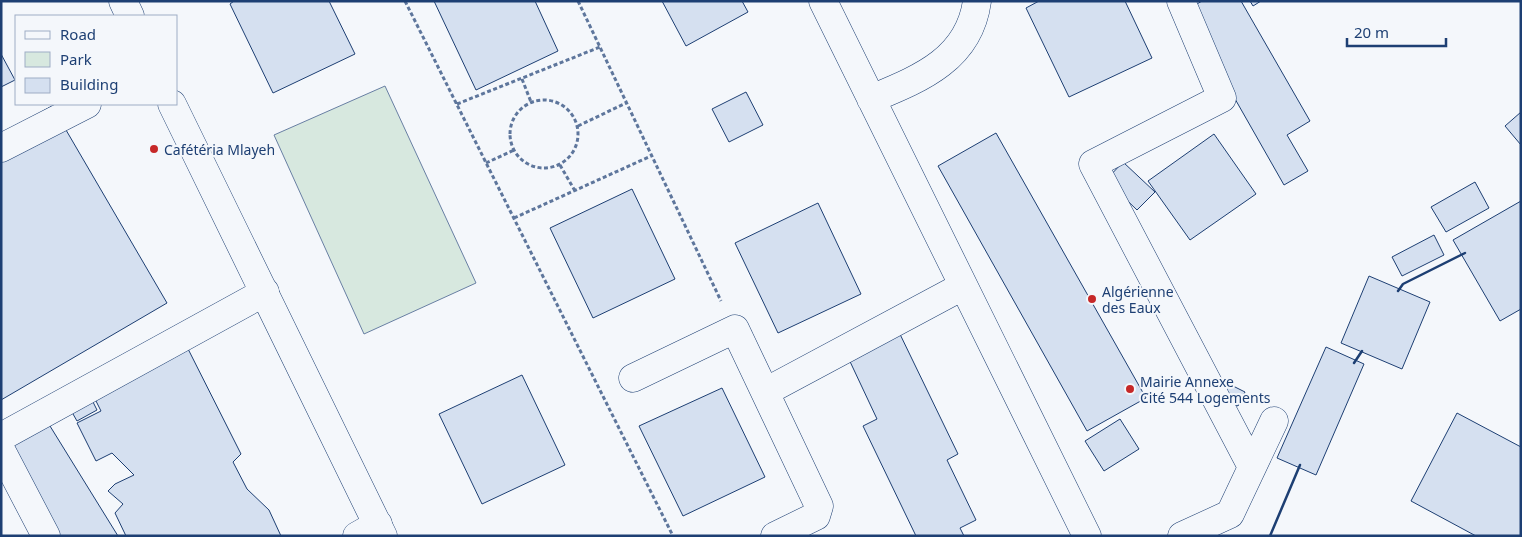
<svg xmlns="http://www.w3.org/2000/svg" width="1522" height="537" viewBox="0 0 1522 537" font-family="'Noto Sans',sans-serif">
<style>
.green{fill:#d7e8df;stroke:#687fa3}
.building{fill:#d5e0f0;stroke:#1d3f73}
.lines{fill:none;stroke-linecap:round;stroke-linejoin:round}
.minor-casing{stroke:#1d3f73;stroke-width:29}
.primary-casing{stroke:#1d3f73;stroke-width:29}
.path{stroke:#5e769c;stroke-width:3;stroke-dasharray:4 2.5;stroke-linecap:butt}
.minor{stroke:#f4f7fb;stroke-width:28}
.primary{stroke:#f4f7fb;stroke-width:28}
.wall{stroke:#1d3f73;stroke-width:2.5}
.poi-dot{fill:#c62828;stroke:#f4f7fb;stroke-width:2}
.labels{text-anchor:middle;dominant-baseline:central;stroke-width:4;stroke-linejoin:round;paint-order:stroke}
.poi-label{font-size:14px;fill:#1d3f73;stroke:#f4f7fb;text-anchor:start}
</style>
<rect width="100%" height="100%" fill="#f4f7fb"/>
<path class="green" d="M385,86L476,283L364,334L274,135Z"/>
<path class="building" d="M234,1H329L355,54L273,93L230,4Z
M434,1H535L558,51L476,90Z
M662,1H742L748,12L686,46Z
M1039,1H1125L1152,58L1069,97L1026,8Z
M1202,1H1241L1310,121L1287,135L1308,171L1284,185L1185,11Z
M1250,1H1261L1253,6Z
M1,54L15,80L1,87Z
M746,92L763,125L729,142L712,109Z
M52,106L167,303L1,400V135Z
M1521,112V145L1505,126Z
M996,133L1146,398L1087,431L938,166Z
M1214,134L1256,194L1190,240L1148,181Z
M1123,162L1155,192L1137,210L1106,180Z
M1475,182L1489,208L1446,232L1431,207Z
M632,189L675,279L593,318L550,228Z
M1521,201V309L1500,321L1453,240Z
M818,203L861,294L778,333L735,243Z
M1434,235L1444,255L1402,276L1392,257Z
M1369,276L1430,302L1402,369L1341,343Z
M897,328L958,454L947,460L976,520L960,528L964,536H916L863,426L877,419L846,353Z
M179,331L241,454L233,462L247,489L269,510L281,536H126L115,513L123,504L108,491L115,484L134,475L112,453L96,461L77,423L101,411L89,387Z
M1326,347L1364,364L1316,475L1277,458Z
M1203,371L1245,392L1238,406L1195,385Z
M522,375L565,465L482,504L439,414Z
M722,388L765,477L683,516L639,426Z
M90,396L97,410L77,421L69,407Z
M37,405L118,536H46L1,463Z
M1457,413L1521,447V536H1476L1411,501Z
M1120,419L1139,449L1104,471L1085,441Z"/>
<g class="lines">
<g class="minor-casing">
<path id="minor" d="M823,1L1087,536
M1181,1L1222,98L1093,164L1252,467
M871,99C919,79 969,60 977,1
M1,148L87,104
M633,378L735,329L819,506L816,516L775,536
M765,392L963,286
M1,437L265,292
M1,450L46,536
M357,536L378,524
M1182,536L1230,514L1274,421"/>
</g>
<g class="primary-casing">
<path id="primary" d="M123,1L130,16
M172,104L383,536"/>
</g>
<path class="path" d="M405,1L673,536
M578,1L721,301
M522,79L531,102
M510 134a34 34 0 1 1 68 0a34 34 0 1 1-68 0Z
M457,104L600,47
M578,126L626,103
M486,163L514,150
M560,165L575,191
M514,218L651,156"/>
<use href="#minor" class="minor"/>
<use href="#primary" class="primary"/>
<path class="wall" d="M1398,291L1403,284L1465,253
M1354,363L1362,351
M1270,536L1300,465"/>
</g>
<g class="poi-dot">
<circle cx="154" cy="149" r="5"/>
<circle cx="1092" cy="299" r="5"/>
<circle cx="1130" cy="389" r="5"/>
</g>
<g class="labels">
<g class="poi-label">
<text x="164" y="149">Cafétéria Mlayeh</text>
<text x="1102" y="291">Algérienne<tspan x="1102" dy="16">des Eaux</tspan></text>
<text x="1140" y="381">Mairie Annexe<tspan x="1140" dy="16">Cité 544 Logements</tspan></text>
</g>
</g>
<rect width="1522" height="537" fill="none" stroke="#1d3f73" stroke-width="5"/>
<rect x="15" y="15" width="162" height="90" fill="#f4f7fb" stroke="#9eadc5"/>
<rect x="25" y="31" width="25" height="8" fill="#f4f7fb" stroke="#9eadc5"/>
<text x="60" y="40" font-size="15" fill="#1d3f73">Road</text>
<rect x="25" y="52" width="25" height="15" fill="#d7e8df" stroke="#9eadc5"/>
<text x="60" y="65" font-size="15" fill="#1d3f73">Park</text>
<rect x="25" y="78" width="25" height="15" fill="#d5e0f0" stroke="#9eadc5"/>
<text x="60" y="90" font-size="15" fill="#1d3f73">Building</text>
<path d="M1347 38v8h99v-8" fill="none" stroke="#1d3f73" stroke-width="2.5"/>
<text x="1354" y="38" font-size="15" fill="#1d3f73" stroke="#f4f7fb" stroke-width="4" paint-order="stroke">20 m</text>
</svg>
